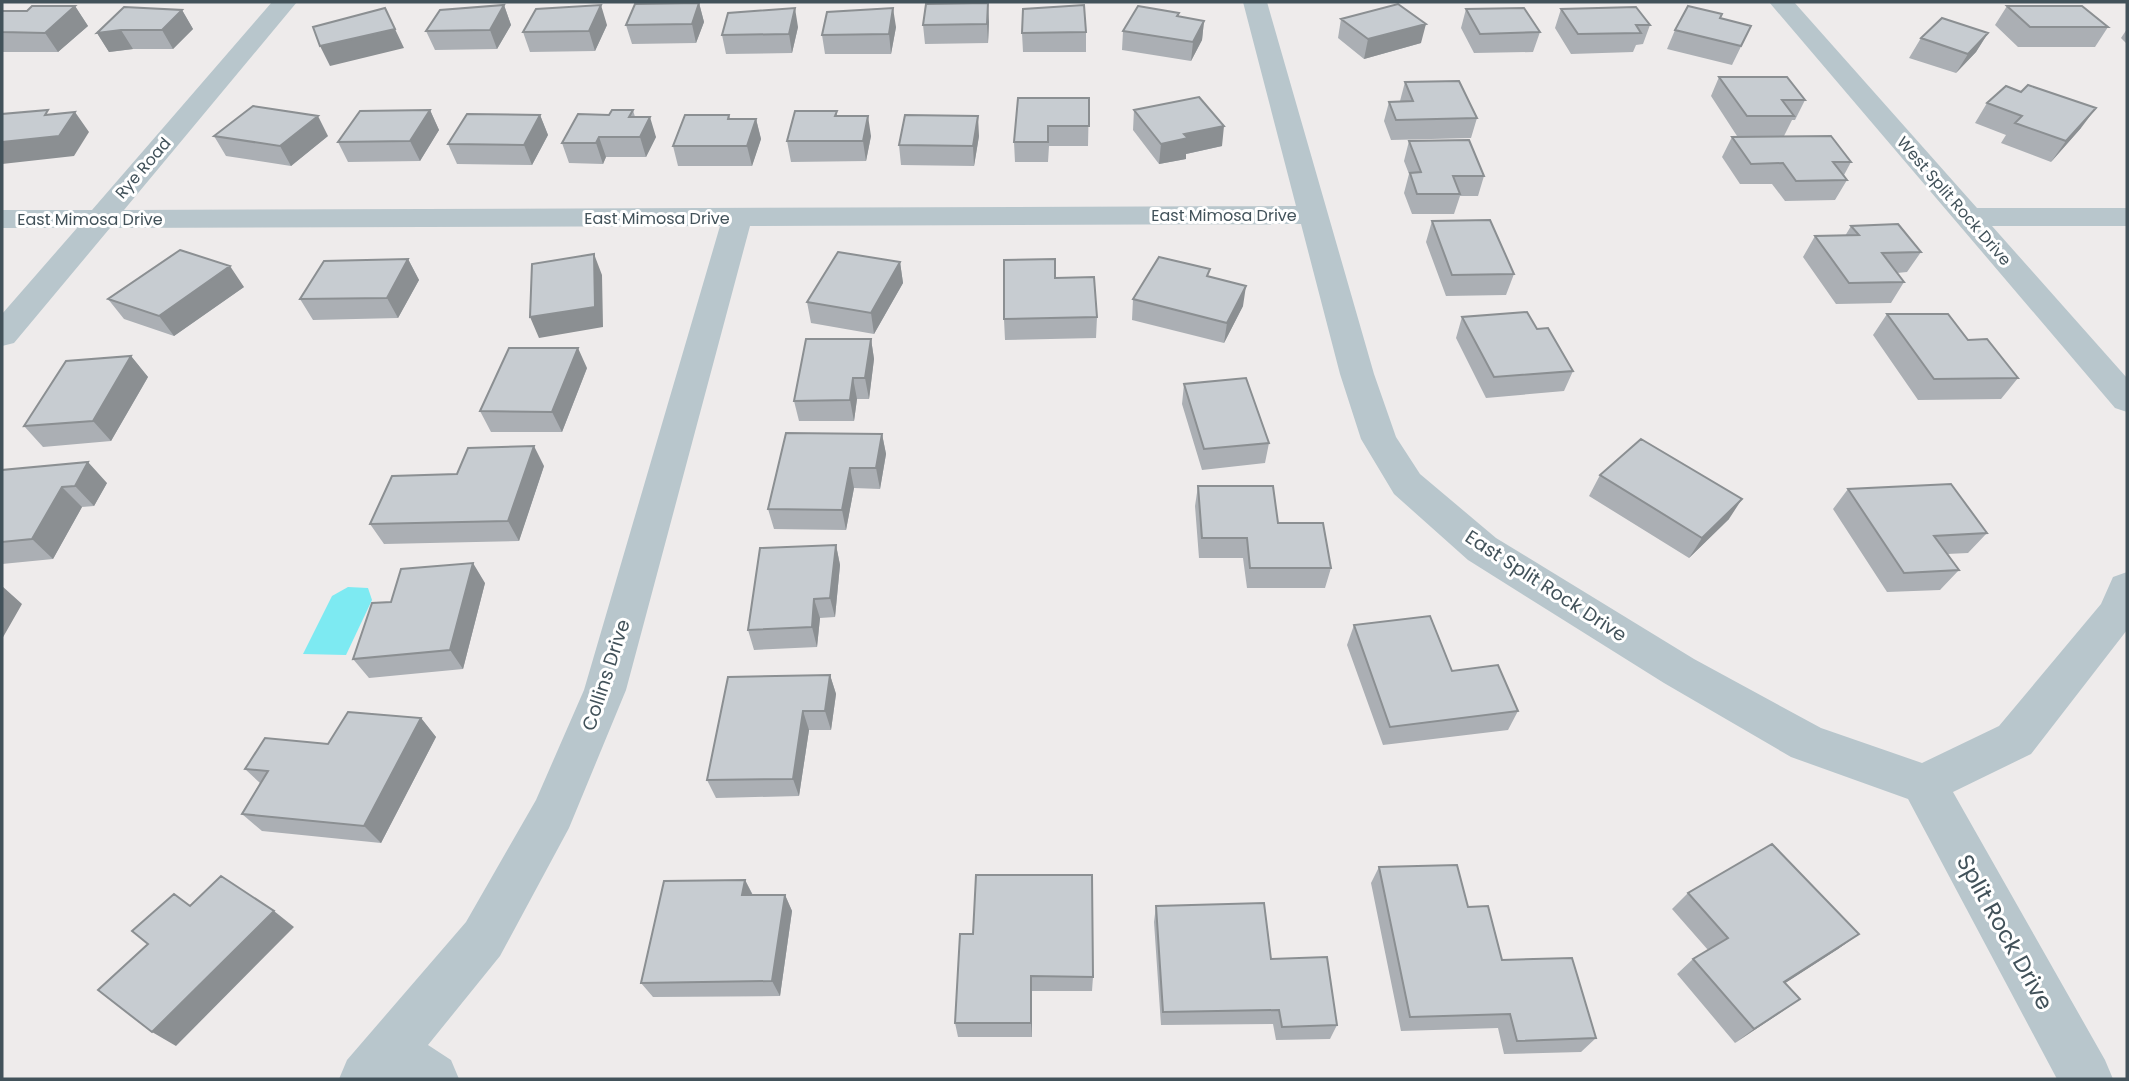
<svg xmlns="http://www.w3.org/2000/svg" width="2129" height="1081" viewBox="0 0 2129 1081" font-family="Poppins,sans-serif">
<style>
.water{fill:#7deaf2}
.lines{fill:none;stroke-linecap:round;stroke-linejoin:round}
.minor{fill:#b8c6cc;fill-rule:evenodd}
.wall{fill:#abafb4}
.shaded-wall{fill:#8b8f92}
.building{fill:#c7ccd1;stroke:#8b8f92;stroke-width:2}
.labels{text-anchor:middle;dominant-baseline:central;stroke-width:6;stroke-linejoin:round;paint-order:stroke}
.far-street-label{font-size:16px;fill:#42525a;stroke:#fff}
.street-label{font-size:19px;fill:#42525a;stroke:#fff}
.near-street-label{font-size:23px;fill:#42525a;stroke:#fff}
</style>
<rect width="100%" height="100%" fill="#eeebeb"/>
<path class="water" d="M348,587L368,588L372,600L346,655L303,654L332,596Z"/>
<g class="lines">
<path class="minor" d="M272,2H297L124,210L1296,206L1243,2H1267L1374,374L1396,437L1420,474L1496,538L1694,659L1821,728L1922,763L1999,726L2101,604L2113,577L2127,572V630L2031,754L1953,792L2105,1060L2113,1079H2057L1908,799L1791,757L1664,683L1468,560L1394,494L1361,439L1340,374L1301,224L750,226L626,690L569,828L500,956L428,1045L451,1060L459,1079H339L347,1060L466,922L536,800L584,690L720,226L110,228L14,343L2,346V314L77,228H2V210H92Z
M1769,2H1794L1977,208H2127V226H1992L2127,378V412L2115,408Z"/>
</g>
<path class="wall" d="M699,3L704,22L696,43L632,44L626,25Z
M504,5L511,25L497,49L435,50L426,31Z
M75,6L88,26L58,52H2V11H27Z
M2007,6L2108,27L2095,47H2018L1995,25Z
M1466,9L1540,32L1533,52L1474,53L1461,28Z
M1561,9L1650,25L1643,44L1636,45L1633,52L1571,54L1555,28Z
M182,10L193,29L173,49H133L109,52L97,33Z
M1179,13V17L1204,21L1202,40L1191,61L1122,50L1123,31Z
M1721,18L1751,26L1732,65L1667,49L1675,30Z
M1341,19L1421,43L1364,59L1338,38Z
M989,22L988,43L925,44L923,25Z
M607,25L595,51L530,52L523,32Z
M798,27L792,53L726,54L722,35Z
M896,27L891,54H825L822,35Z
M2127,29V44L2121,38Z
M1086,32V52H1023L1022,33Z
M1988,33L1976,52L1956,73L1909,58L1921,38Z
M1719,77L1805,100L1795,120H1792L1784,136H1737L1711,96Z
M1405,82L1477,118L1471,138L1391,140L1384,121L1389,102L1400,101Z
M1089,98L1088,146H1049L1048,162H1015L1014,142Z
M1987,103L2081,128L2051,162L2001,143L2006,135L1975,123Z
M430,110L439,130L420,161L348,162L338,142Z
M633,110L635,117L656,137L646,157H606L603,164L569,163L562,143Z
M1134,110L1222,146L1186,154V159L1159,164L1133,130Z
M837,111V116L871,136L866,161L791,162L787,141Z
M540,115L548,135L532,165L457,164L448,144Z
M729,115L730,119H756L761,139L752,166H678L673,146Z
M214,136H328L291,166L226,156Z
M979,136L974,166L901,165L899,145Z
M1732,137L1851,162L1844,175L1847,180L1835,200L1785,201L1772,184H1740L1722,157Z
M1409,141L1484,176L1478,196H1460L1454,214H1412L1404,193L1409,174L1404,161Z
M1432,221L1514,274L1506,295L1446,296L1426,242Z
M1851,226L1921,252L1907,272L1897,273L1904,282L1891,303L1836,304L1803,257L1815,236H1845Z
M408,259L419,280L398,318L313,320L300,299Z
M900,262L903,283L874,334L811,323L807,302Z
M1210,276L1243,306L1224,343L1132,320L1133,299Z
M1055,278L1097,317L1096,338L1005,340L1004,319Z
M244,287L174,336L124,319L108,299Z
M1887,314L1968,340L2018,378L2001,399L1918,400L1873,335Z
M1462,317L1537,329L1573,371L1564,391L1486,398L1456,338Z
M871,339L874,359L869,399H857L854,421H799L794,401Z
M131,356L148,377L111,441L43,447L24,426Z
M587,368L562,432H491L480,411Z
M1184,384L1269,443L1265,463L1202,470L1182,404Z
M882,434L886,454L880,489L854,488L846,530L774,529L768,509Z
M544,466L519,541L384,544L370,524L457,474Z
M2,470L107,483L94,506L82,507L53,559L2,564Z
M1600,475L1729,519L1689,558L1589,496Z
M1198,486L1278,523L1331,568L1325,588H1247L1243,558H1199L1195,506Z
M1848,489L1987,533L1968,553L1947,554L1959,570L1940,590L1887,592L1833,509Z
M836,545L840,565L835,617L820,618L817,647L754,650L748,630Z
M485,583L463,669L369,678L353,659L391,602Z
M1354,625L1452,671L1518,711L1508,730L1383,745L1347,645Z
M830,675L836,694L831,730H809L799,796L716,798L707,780Z
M421,718L436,737L381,843L262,831L242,814L260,783L245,769L328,744Z
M1379,867L1468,907L1502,960L1596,1038L1581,1052L1504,1054L1498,1028L1401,1031L1371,883Z
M745,880L753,895H785L792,911L780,996L653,997L641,983Z
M1688,893L1859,934L1838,949L1785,983L1800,999L1735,1043L1677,974L1693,959L1708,950L1672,909Z
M1156,906L1271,959L1337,1025L1330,1039L1276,1040L1273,1024L1161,1025L1154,922Z
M960,934L1093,977L1092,991H1032V1037H958L955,1023Z"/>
<path class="shaded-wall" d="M699,3L704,22L696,43L692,24Z
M988,3L989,22L988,43L987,24Z
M504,5L511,25L497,49L490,30Z
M601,5L607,25L595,51L589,31Z
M75,6L88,26L58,52L45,33Z
M795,8L798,27L792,53L789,34Z
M893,8L896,27L891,54L889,34Z
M182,10L193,29L173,49L162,30Z
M1204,21L1202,40L1191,61L1193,42Z
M1426,24L1421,43L1364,59L1368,39Z
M395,29L404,48L330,66L320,46Z
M121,30L133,49L109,52L97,33Z
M1988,33L1976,52L1956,73L1968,54Z
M2096,108L2081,128L2051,162L2066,141Z
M430,110L439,130L420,161L410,141Z
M75,112L89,132L74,156L2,164V142Z
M540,115L548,135L532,165L524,145Z
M318,116L328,136L291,166L280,146Z
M868,116L871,136L866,161L863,141Z
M978,116L979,136L974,166L973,146Z
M650,117L656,137L646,157L640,137Z
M756,119L761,139L752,166L747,146Z
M1224,126L1222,146L1186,154V159L1159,164L1161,144L1184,134Z
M599,137L606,157L603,164L596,143Z
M594,254L602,275L603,327L539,338L530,317Z
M408,259L419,280L398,318L387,298Z
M900,262L903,283L874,334L871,313Z
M230,266L244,287L174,336L159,316Z
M1246,286L1243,306L1224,343L1227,323Z
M871,339L874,359L869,399L865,378Z
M578,348L587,368L562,432L552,412Z
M131,356L148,377L111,441L93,421Z
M853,378L857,399L854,421L850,400Z
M882,434L886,454L880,489L876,468Z
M534,446L544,466L519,541L508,521Z
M88,462L107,483L94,506L75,486Z
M850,468L854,488L846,530L842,510Z
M62,487L82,507L53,559L32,539Z
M1742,499L1729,519L1689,558L1702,538Z
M836,545L840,565L835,617L830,598Z
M473,563L485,583L463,669L450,650Z
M2,586L22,604L2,639Z
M814,599L820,618L817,647L812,627Z
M830,675L836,694L831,730L825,711Z
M803,711L809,730L799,796L793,779Z
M421,718L436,737L381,843L364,826Z
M745,880L753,896L742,895Z
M785,895L792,911L780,996L772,981Z
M274,911L294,927L176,1046L152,1032Z
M1859,934L1838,949L1765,996L1784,982Z
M1031,976L1032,991V1037L1031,1023Z
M1800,999L1780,1013L1735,1043L1754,1029Z"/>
<path class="building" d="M699,3L692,24L626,25L635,4Z
M988,3L987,24L923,25L926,4Z
M1398,4L1426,24L1368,39L1341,19Z
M504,5L490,30L426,31L440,10Z
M601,5L589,31L523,32L536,9Z
M1084,5L1086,32L1022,33L1023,9Z
M32,6H75L45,33L2,32V11H27Z
M1138,6L1179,13L1177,16L1204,21L1193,42L1123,31Z
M1688,6L1722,14L1720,18L1751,26L1741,46L1675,30Z
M2007,6H2082L2108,27H2030Z
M124,7L182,10L162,30H121L97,33Z
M1636,7L1650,25H1636L1641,33L1578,34L1561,9Z
M385,8L395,29L320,46L313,27Z
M795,8L789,34L722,35L728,13Z
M893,8L889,34L822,35L827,12Z
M1524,8L1540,32L1480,34L1466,9Z
M1942,18L1988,33L1968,54L1921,38Z
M1719,77H1787L1805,100H1782L1794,116H1747Z
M1459,81L1477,118L1396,120L1389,102L1413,101L1405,82Z
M2028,85L2096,108L2066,141L2015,123L2022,116L1987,103L2006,86L2021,92Z
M1199,97L1224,126L1184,134L1188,138L1161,144L1134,110Z
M1018,98H1089V126H1048V142H1014Z
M253,106L318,116L280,146L214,136Z
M48,110L45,115L75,112L59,136L2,142V114Z
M430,110L410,141L338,142L360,111Z
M612,110H633L629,117H650L640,137H599L596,143H562L578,114L609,115Z
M795,111H837L835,116H868L863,141H787Z
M467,114L540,115L524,145L448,144Z
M685,115H729L728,119H756L747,146H673Z
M905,115L978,116L973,146L899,145Z
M1831,136L1851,162H1833L1847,180L1796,181L1783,163L1751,164L1732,137Z
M1469,140L1484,176H1453L1460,194H1417L1410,173L1421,172L1409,141Z
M1490,220L1514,274L1452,275L1432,221Z
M1898,224L1921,252L1882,253L1904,282L1849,283L1815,236L1859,235L1851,226Z
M180,250L230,266L159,316L108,299Z
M838,252L900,262L871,313L807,302Z
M594,254L595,307L530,317L532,264Z
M1159,257L1210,269L1207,276L1246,286L1227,323L1133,299Z
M408,259L387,298L300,299L324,261Z
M1055,259V278L1094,277L1097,317L1004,319V260Z
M1527,312L1537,329L1548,328L1573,371L1494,377L1462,317Z
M1887,314H1948L1968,340L1987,339L2018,378L1934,379Z
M806,339H871L865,378H853L850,400L794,401Z
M509,348H578L552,412L480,411Z
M131,356L93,421L24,426L66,361Z
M1246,378L1269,443L1204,449L1184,384Z
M786,433L882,434L876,468H850L842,510L768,509Z
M1641,439L1742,499L1702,538L1600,475Z
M534,446L508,521L370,524L392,476L457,474L468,448Z
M88,462L75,486L62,487L32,539L2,542V470Z
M1951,484L1987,533L1934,536L1959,570L1904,573L1848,489Z
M1198,486H1273L1278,523H1323L1331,568H1250L1247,538H1202Z
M836,545L830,598L814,599L812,627L748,630L760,548Z
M473,563L450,650L353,659L372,603L391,602L401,569Z
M1430,616L1452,671L1498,665L1518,711L1390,727L1354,625Z
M830,675L825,711H803L793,779L707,780L728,677Z
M348,712L421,718L364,826L242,814L268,771L245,769L265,738L328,744Z
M1772,844L1859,934L1784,982L1800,999L1754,1029L1693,959L1728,938L1688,893Z
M1457,865L1468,907L1488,906L1502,960L1572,958L1596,1038L1517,1041L1510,1014L1410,1017L1379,867Z
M976,875H1092L1093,977L1031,976V1023H955L960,934H973Z
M221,876L274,911L152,1032L98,990L148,944L132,931L174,894L190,906Z
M745,880L742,895H785L772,981L641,983L664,881Z
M1264,903L1271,959L1327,957L1337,1025L1282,1027L1279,1010L1163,1012L1156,906Z"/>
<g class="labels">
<g class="far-street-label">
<text transform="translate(143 168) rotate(-49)">Rye Road</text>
<text transform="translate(1954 201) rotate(49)">West Split Rock Drive</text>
<text x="1224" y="215">East Mimosa Drive</text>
<text x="657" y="218">East Mimosa Drive</text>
<text x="90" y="219">East Mimosa Drive</text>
</g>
<g class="street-label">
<text transform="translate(1546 586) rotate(33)">East Split Rock Drive</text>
<text transform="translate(606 675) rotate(-72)">Collins Drive</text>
</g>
<g class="near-street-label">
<text transform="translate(2005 932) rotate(61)">Split Rock Drive</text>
</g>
</g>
<rect width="2129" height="1081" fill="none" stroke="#42525a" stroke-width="7"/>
</svg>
